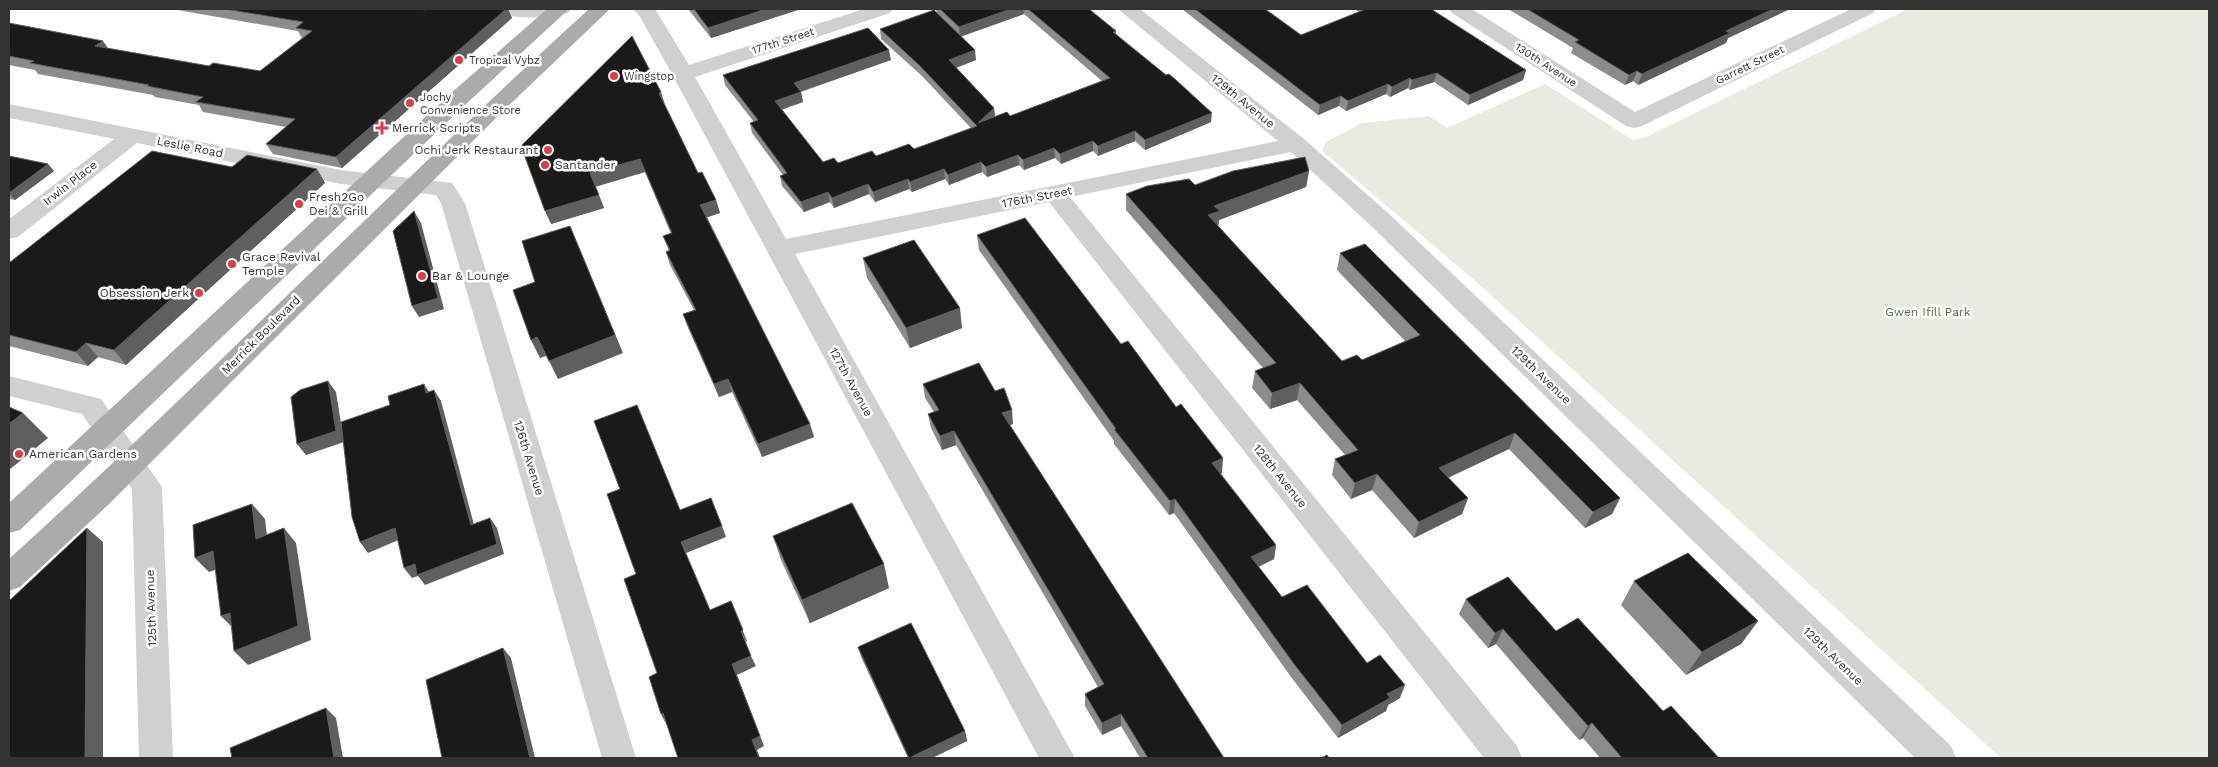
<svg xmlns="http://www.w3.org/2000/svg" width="2218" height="767" viewBox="0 0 2218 767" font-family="'Work Sans',sans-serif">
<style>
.green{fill:#e6ecdf}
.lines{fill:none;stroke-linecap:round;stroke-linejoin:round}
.minor{fill:#d0d0d0;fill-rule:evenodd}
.major{fill:#ababab;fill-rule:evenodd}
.wall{fill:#8c8c8c;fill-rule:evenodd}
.shaded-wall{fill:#5f5f5f}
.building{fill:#1a1a1a;stroke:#5f5f5f}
.poi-dot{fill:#e63946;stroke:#fff;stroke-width:2}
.labels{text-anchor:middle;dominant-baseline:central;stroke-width:5;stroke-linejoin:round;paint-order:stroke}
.far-street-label{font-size:11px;fill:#333;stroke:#fff}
.far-poi-label{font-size:11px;fill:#333;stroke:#fff;text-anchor:start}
.street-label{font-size:12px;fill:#333;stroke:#fff}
.poi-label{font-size:12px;fill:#333;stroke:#fff;text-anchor:start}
.park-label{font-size:12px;fill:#56703f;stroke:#fff}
</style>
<rect width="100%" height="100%" fill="#fff"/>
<path class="green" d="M1908,9H2209V758H2001L1473,279L1322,151L1326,142L1362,123L1429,116L1447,128L1545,84L1633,140L1646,137Z"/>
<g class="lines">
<path class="minor" d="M494,9H571L568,13C545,19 520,19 497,13Z
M633,9H655L689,65L864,9H893L890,13L695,77L786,239L1278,141L1118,9H1140L1304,139L1387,212L1951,746L1956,758H1915L1369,224L1291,152L1070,197L1517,746L1522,758H1484L1049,202L795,254L1075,758H1039L672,74L639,15Z
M1449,9H1472L1635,112L1851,9H1876L1873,13L1642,126L1634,128L1626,126L1452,13Z
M9,104L341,170L452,183L465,203L636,758H602L441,203L436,195L341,184L137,143L18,237L9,239V219L114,139L9,118Z
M9,376L101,399L162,487L173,758H139L132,489L82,414L9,396Z"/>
<path class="major" d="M547,9H569L466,104L20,530L9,533V503L450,94Z
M589,9H610L503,111L108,505L20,587L9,591V559C206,380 392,188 589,9Z"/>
</g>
<path class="wall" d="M172,9H420L425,10L426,9H508L512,18L342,168L273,154L266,144L286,127L203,112L199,105L155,97L153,95L38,74L35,70L9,65V23L108,48L209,66L260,71L302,38L298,31Z
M688,9H801L711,38Z
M936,9H1089L1116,31V34L1211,122L1145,150L1135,141L1098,156L1093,151L1061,164L1055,158L1024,170L1019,165L987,177L982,172L949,185L945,179L912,192L909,189L875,202L869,194L834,208L830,202L804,212L782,186L780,176L783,175L752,133L750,123L754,122L725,85L723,75L891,60L801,92L803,102L781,110L823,162L838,163L914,149L971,128L922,76L881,39L880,29L937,14ZM1024,14L1102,81L1010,116L995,117L994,108L956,68L976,60L961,36Z
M1182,9H1265L1301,35L1359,12L1354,9H1431L1526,70L1523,80L1468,105L1434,82L1410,90L1408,88L1390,97L1386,94L1346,111L1339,106L1318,115Z
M1508,9H1790L1728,38L1726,43L1638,85L1633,81L1625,85L1571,53L1573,48Z
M665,105L698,173L716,200L720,213L707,217L810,424L814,437L762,457L732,392L719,397L688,328L683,314L694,310L670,265L666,252L669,251L663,236L671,234L645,172L595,186L604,208L551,224Z
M9,156L48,164L54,171L15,200L9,199Z
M232,167L317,169L325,183L126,365L98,357L88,366L9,346V263Z
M1309,171L1306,187L1219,220L1218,226L1342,361L1362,360L1405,341L1337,270L1340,253L1620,498L1612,514L1585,528L1509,449L1448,478L1468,498L1462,514L1414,538L1372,490L1351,499L1332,475L1335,459L1345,455L1297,400L1270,409L1252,388L1255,371L1263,368L1126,210V194Z
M977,235L1121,344L1222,473H1220L1276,545L1274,559L1259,567L1282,597L1367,663L1400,698L1388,705L1386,711L1338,738L1291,677L1174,513L1169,515L1114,444V441L979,250Z
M863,258L962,328L910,348L867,278Z
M923,384L1013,424L1010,425L1224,758H1140L1121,726L1102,735L1085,706V694L1098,687L956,445L942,450L931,428L928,414L934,412L925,398Z
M773,536L889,588L810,623L781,560Z
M1634,581L1758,621L1741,644L1686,675L1621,605Z
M1466,599L1556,631L1663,711L1719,758H1600L1583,738L1579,740L1496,644L1488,648L1459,614Z
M858,647L965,731L967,741L932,758H908L861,657Z"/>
<path class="shaded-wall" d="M506,9H508L512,18L342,168L336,157Z
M766,9H801L711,38L708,28Z
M1011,9H1023L1024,14L960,37L959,27Z
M1773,9H1790L1728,38L1726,43L1638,85L1642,74L1726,31Z
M103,41L110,51L95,46Z
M889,50L891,60L796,93L794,83Z
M975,50L976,60L950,70L949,60Z
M1526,70L1523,80L1468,105L1470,95Z
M1637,71L1633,81L1625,85L1629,75Z
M1437,73L1434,82L1410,90L1412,80Z
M1410,78L1408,88L1390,97L1392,87Z
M1388,84L1386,94L1346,111L1348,101Z
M661,92L665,105L659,93Z
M801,92L803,102L777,111L775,101Z
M1341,96L1339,106L1318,115L1320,105Z
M994,108L995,118L978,123Z
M1212,113L1211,122L1145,150V140Z
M1135,131V141L1098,156V146Z
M1093,141V151L1061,164L1060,154Z
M1054,148L1055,158L1024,170L1023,160Z
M1018,155L1019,165L987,177L986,167Z
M640,159L645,172L595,187L590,173Z
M981,162L982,172L949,185L948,175Z
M48,164L54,171L15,200L9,193Z
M317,169L325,183L126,365L114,350Z
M944,169L945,179L912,192L910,182Z
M1309,171L1306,187L1219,220L1218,228L1208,215L1214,206Z
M908,179L909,189L875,202L873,192Z
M868,184L869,194L834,208L832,198Z
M828,192L830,202L804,212L801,202Z
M599,195L604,208L551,224L545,211Z
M716,200L720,213L705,218L700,205Z
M414,211L421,223L444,309L419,317L412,306Z
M578,245L623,353L558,379L549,361Z
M960,308L962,328L910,348L906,328Z
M537,337L546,356L540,358L531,340Z
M86,343L98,357L88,366L76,352Z
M728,379L732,392L719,397L714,384Z
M328,381L336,392L344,442L306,455L297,444Z
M1300,383L1297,400L1270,409L1272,393Z
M424,384L431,395L426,393Z
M434,390L441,401L477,536L471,525Z
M1012,410L1013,424L1004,427L1002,413Z
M23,413L48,438L9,470V424Z
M810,424L814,437L762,457L758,444Z
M954,431L956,445L942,450L940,436Z
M1515,433L1509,449L1434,484L1439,468Z
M1223,458L1222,473L1211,478L1212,463Z
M1377,474L1372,490L1351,499L1355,483Z
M1468,498L1462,514L1414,538L1419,522Z
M1620,498L1612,514L1585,528L1593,512Z
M1175,499L1174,513L1169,515L1170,501Z
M252,504L265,519L269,553L256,539Z
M490,518L497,528L504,554L425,585L418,576L412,578L404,568Z
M722,526L726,537L686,553L681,542Z
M87,528L103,542V758H85Z
M284,528L296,543L311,640L248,665L234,651Z
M395,528L403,538L368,553L360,542Z
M1276,545L1274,559L1249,571L1251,557Z
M213,551L227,566L209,572L195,558Z
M884,564L889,588L810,623L802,600Z
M735,612L747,641L746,642L741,631Z
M230,613L235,630L221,616Z
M1758,621L1741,644L1686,675L1702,652Z
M1503,629L1496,644L1488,648L1495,633Z
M503,648L511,658L535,758H530Z
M751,656L756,666L737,675L764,746L757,750L760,758H759L752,740L732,664Z
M1405,685L1400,698L1388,705L1386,711L1338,738L1342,725L1387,694Z
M326,708L336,718L343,758H334Z
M663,713L666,724L661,714Z
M1121,714V726L1102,735V723Z
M1592,723L1583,738L1579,740L1588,726Z
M965,731L967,741L932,758H910Z"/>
<path class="building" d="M225,9H420L425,10L426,9H506L336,157L266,144L295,119L196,102L203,97L147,86L149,85L30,63L34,61L9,56V23L103,41L95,46L209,66L213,63L260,71L312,31L296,28L303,22Z
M694,9H766L708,28Z
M940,9H1011L959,27Z
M1028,9H1089L1116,31L1113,32L1166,75L1169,74L1176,80L1212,113L1145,140L1135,131L1098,146L1093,141L1060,154L1054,148L1023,160L1018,155L986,167L981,162L948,175L944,169L910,182L908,179L873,192L868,184L832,198L828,192L801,202L780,176L787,173L750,123L758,120L723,75L868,28L889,50L794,83L801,92L775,101L823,162L834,158L838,163L872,151L876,156L909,144L914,149L977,126L920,66L880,29L934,10L975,50L949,60L994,108L978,123L1007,112L1010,116L1110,78Z
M1195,9H1265L1301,35L1366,9H1431L1526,70L1470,95L1437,73L1412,80L1410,78L1392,87L1388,84L1348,101L1341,96L1320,105Z
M1527,9H1773L1726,31L1730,33L1642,74L1637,71L1629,75L1575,42L1579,40Z
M632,36L661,92L659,93L698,173L702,172L716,200L700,205L810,424L758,444L728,379L714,384L683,314L696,310L666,252L670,250L663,236L672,233L640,159L590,173L599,195L545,211L521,146Z
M152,151L232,167L247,155L317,169L114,350L86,343L76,352L9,335V263Z
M9,156L48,164L9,193Z
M1305,157L1309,171L1214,206L1220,211L1208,215L1342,361L1357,355L1362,360L1420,335L1340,253L1365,244L1620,498L1593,512L1515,433L1439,468L1468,498L1419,522L1377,474L1355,483L1335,459L1358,450L1300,383L1272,393L1255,371L1276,363L1126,194L1147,186L1189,179L1195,185L1233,171Z
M414,211L438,298L412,306L393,231Z
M1025,218L1121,344L1128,341L1176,407L1181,404L1223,458L1212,463L1276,545L1251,557L1282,597L1307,585L1367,663L1380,655L1405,685L1387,694L1390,698L1342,725L1294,664L1175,499L1170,501L1114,429H1116L977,235Z
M570,226L615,335L549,361L537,337L531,340L513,290L535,282L522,241Z
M914,240L960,308L906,328L863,258Z
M979,363L995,391L1004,388L1012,410L1002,413L1224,758H1148L1121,714L1102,723L1085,694L1104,684L954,431L940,436L928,414L939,410L923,384Z
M328,381L336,431L297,444L291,397L300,390Z
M424,384L426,393L434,390L471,525L490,518L497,544L417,575L415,564L404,568L395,528L360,542L352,517L341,422L390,405L388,396Z
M637,405L680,510L711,498L722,526L681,542L710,610L731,601L743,630L741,631L751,656L732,664L760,736L752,740L759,758H678L663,713L661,714L649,677L657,673L624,579L636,574L607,494L620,489L594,421Z
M9,407L23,413L9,424Z
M852,503L884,564L802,600L773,536Z
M252,504L256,539L284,528L298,626L234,651L230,613L221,616L213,551L195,558L193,525Z
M87,528L85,758H9V601Z
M1688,553L1758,621L1702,652L1634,581Z
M1508,577L1556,631L1578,618L1663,711L1671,706L1719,758H1622L1592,723L1588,726L1503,629L1495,633L1466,599Z
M911,623L965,731L909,758L858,647Z
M503,648L530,758H442L426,680Z
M326,708L334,758H232L230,748Z
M1327,755L1329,758H1321Z"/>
<g class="poi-dot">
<circle cx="459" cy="60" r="5"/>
<circle cx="614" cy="76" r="5"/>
<circle cx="410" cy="103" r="5"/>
<path d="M379.5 120.5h5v5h5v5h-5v5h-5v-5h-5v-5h5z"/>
<circle cx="548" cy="150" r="5"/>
<circle cx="545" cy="165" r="5"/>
<circle cx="299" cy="204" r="5"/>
<circle cx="232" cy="264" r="5"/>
<circle cx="422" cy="276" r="5"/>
<circle cx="199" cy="293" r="5"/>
<circle cx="19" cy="454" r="5"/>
</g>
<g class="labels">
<g class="far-street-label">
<text transform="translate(783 41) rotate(-18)">177th Street</text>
<text transform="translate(1546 65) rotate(33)">130th Avenue</text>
<text transform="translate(1750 65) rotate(-26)">Garrett Street</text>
</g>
<g class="far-poi-label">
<text x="469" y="60">Tropical Vybz</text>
<text x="624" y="76">Wingstop</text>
<text x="420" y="97">Jochy<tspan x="420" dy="13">Convenience Store</tspan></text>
</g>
<g class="street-label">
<text transform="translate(1243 101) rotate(39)">129th Avenue</text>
<text transform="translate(190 147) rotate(11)">Leslie Road</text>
<text transform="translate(70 183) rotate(-38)">Irwin Place</text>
<text transform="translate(1037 197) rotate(-11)">176th Street</text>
<text transform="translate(261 335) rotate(-45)">Merrick Boulevard</text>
<text transform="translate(1541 375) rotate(44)">129th Avenue</text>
<text transform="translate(851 382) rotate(61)">127th Avenue</text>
<text transform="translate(529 458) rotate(73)">126th Avenue</text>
<text transform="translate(1280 476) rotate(51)">128th Avenue</text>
<text transform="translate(151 608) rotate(-92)">125th Avenue</text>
<text transform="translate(1833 656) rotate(44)">129th Avenue</text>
</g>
<g class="poi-label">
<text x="392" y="128">Merrick Scripts</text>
<text x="538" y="150" text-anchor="end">Ochi Jerk Restaurant</text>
<text x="555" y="165">Santander</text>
<text x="309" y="197">Fresh2Go<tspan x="309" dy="14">Dei &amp; Grill</tspan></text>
<text x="242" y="257">Grace Revival<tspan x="242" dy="14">Temple</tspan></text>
<text x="432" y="276">Bar &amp; Lounge</text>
<text x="189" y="293" text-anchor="end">Obsession Jerk</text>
<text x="29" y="454">American Gardens</text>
</g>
<g class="park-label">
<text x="1928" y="312">Gwen Ifill Park</text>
</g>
</g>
<rect width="2218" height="767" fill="none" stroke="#333333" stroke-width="20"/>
</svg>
